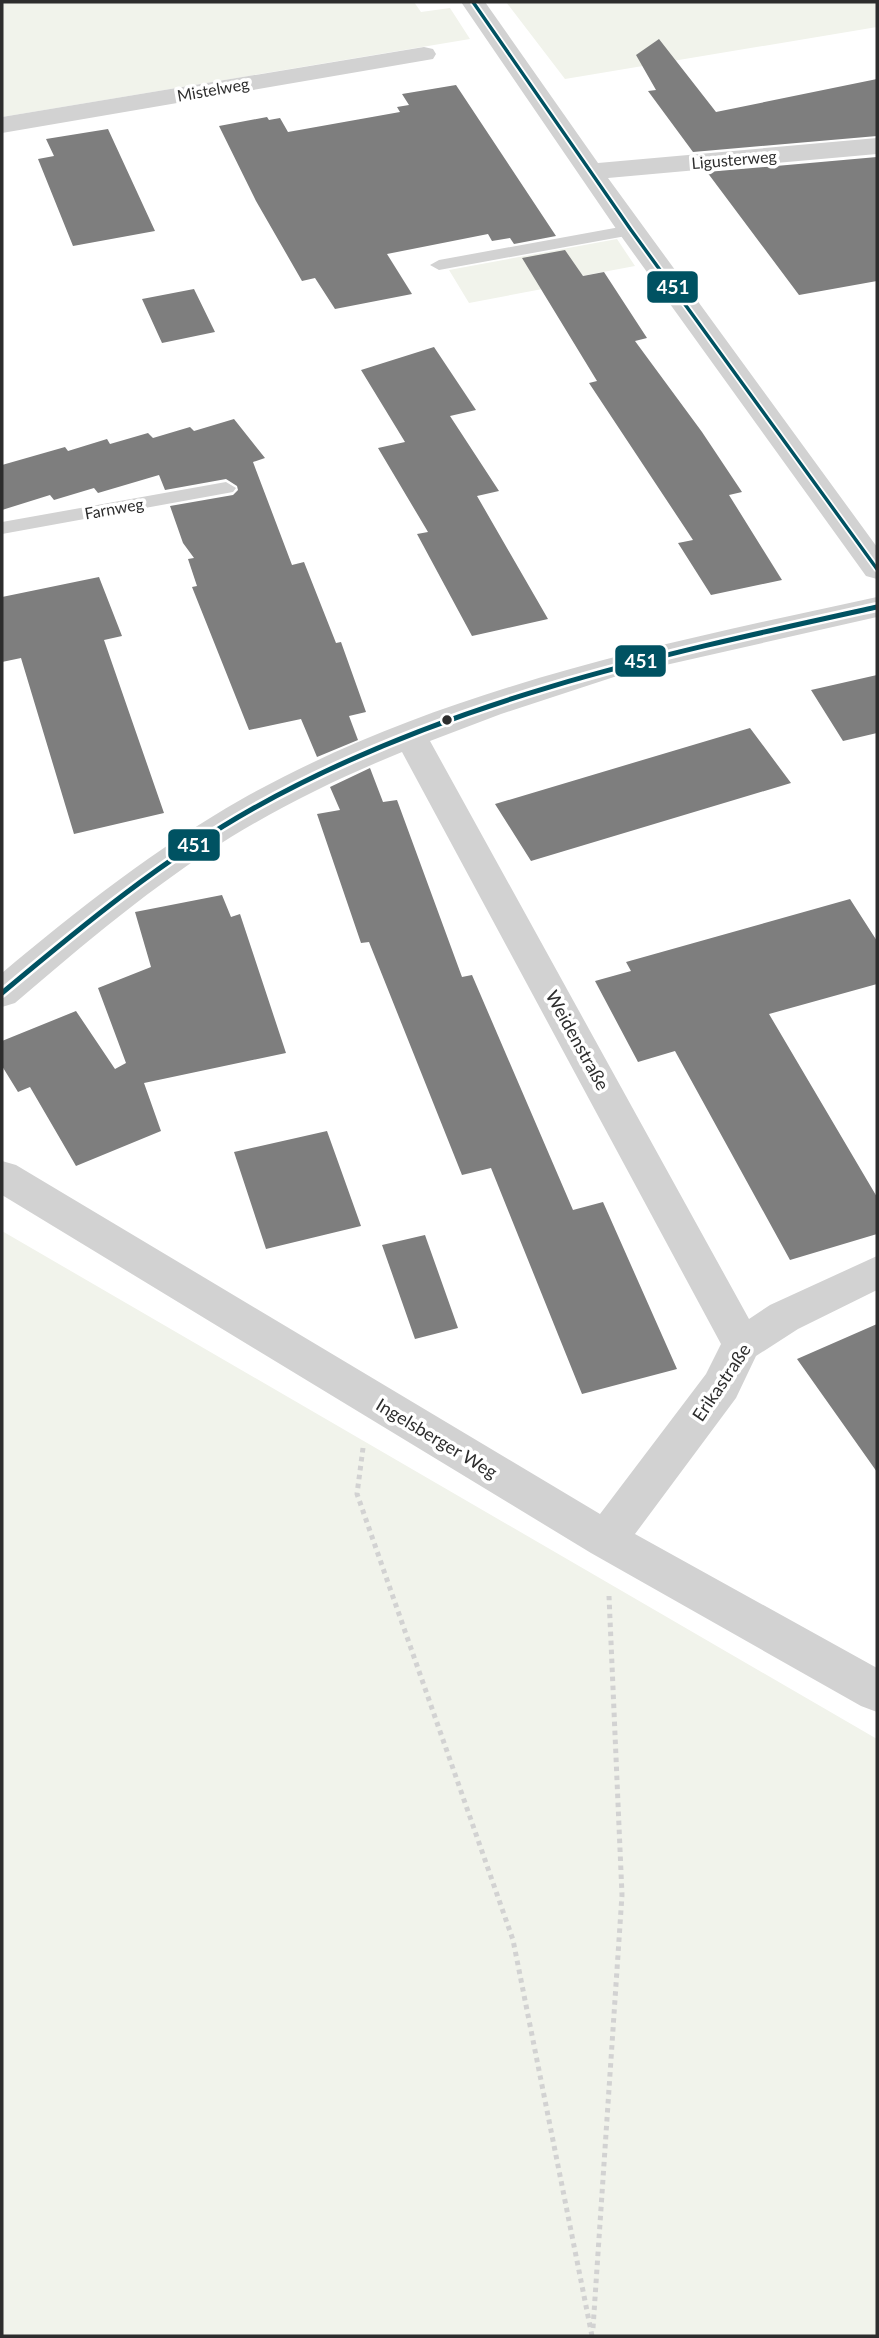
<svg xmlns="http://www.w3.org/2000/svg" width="879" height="2338" viewBox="0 0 879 2338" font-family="Lato,sans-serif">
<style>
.green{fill:#f1f3eb}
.building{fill:#7e7e7e}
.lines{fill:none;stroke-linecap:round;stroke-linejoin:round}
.path{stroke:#d2d2d2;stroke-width:5;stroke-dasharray:4.5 4.5;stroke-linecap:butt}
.lane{fill:#d2d2d2;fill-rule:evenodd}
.street{fill:#d2d2d2;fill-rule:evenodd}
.bus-1-far1-casing{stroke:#fff;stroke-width:7}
.bus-1-casing{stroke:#fff;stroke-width:10}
.bus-1-far1{stroke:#005262;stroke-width:3.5}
.bus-1{stroke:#005262;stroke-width:5}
.bus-dot{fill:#2d2d2d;stroke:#fff;stroke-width:2.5}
.labels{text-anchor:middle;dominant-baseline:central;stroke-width:7;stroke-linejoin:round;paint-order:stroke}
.far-street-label{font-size:16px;fill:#2d2d2d;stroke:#fff}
.street-label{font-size:18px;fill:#2d2d2d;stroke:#fff}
.line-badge{stroke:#fff;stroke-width:2.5}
.badge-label{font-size:19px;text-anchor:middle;font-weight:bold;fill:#fff}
</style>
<rect width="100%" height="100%" fill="#fff"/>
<path class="green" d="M2,2H414L421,12L450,8L470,39L2,117Z
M506,2H877V27L565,79Z
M617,239L635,266L571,278L574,283L469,303L449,270Z
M2,1231L877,1739V2336H2Z"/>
<path class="building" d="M659,39L716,112L877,79V136L693,152L648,91L656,90L636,55Z
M456,85L556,236L514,244L510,238L492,241L488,234L387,254L412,294L335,309L315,278L302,281L256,201L219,126L267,117L269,120L280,118L288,132L400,112L397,107L409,105L402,94Z
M108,129L155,231L73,246L38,159L54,156L46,139Z
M877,157V281L799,295L707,172Z
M565,250L583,276L604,272L647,338L635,341L702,432L742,492L729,495L782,580L711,595L678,543L693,540L589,383L597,381L522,258Z
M194,289L215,332L162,343L142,299Z
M434,347L476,410L450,416L499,491L477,496L548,619L472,636L417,534L428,532L378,448L405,442L361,370Z
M234,419L265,458L253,462L292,565L304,562L336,643L341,642L366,712L349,716L358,740L317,757L301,719L249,730L192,587L197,586L188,559L194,558L183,543L170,506L233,495L238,490L237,486L226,479L165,490L159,475L98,493L94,488L54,500L50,495L2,510V465L65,447L68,451L107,439L110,444L148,433L153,438L190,427L194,431Z
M99,577L122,636L104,640L164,813L74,834L21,658L2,662V597Z
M877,675V733L843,741L811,690Z
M750,728L791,783L531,861L495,804Z
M370,768L383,802L397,800L462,977L472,975L573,1210L603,1202L677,1369L582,1394L491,1168L462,1175L369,942L361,943L317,814L340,810L330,787Z
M222,895L231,917L240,914L286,1053L144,1083L161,1131L76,1166L30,1087L18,1092L2,1066V1041L76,1011L115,1069L126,1063L98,988L151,967L135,912Z
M850,899L877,941V984L769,1014L877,1197V1234L790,1260L675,1051L638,1062L595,981L631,971L626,962Z
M327,1131L361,1226L266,1249L234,1152Z
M425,1235L458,1328L415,1339L382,1245Z
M877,1324V1472L797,1359Z"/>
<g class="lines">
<path class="path" d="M363,1448L357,1494L513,1940L592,2336
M593,2328L622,1895L609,1596"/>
<path class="lane" d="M631,225L637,226L640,230L637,234L439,270L430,265L439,260Z
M226,482L236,488L233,492L2,534V522Z"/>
<path class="street" d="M461,2H485L598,163L877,138V154L608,178L877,547V579L866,576L621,236Z
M424,47L433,49L436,54L433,59L2,133V117Z
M877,597V617L617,676L501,714L430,741L749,1319L770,1305L877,1256V1290L798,1329L756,1356L736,1398L635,1534L877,1668V1712L861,1706L591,1553L2,1195V1161L16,1165L600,1514L706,1374L721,1344L402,752C343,776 285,804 231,837C153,885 84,944 15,1003L2,1007V973C78,909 156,848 242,799C438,689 660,644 877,597Z"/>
<g class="bus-1-far1-casing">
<path id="bus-1-far1" d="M473,2L631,230L877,569"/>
</g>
<g class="bus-1-casing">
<path id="bus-1" d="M2,993C82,926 163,859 254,808C447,700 663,654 877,607"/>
</g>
<use href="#bus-1-far1" class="bus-1-far1"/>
<use href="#bus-1" class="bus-1"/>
</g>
<circle class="bus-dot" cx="447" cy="720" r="6"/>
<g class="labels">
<g class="far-street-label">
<text transform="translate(213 89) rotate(-10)">Mistelweg</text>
<text transform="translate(734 159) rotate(-5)">Ligusterweg</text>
<text transform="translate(114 508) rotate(-10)">Farnweg</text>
</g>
<g class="street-label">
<text transform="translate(578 1040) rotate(61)">Weidenstraße</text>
<text transform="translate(721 1382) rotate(-56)">Erikastraße</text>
<text transform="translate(437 1438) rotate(31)">Ingelsberger Weg</text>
</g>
</g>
<g class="line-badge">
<rect x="646" y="270" width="53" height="34" rx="7" fill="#005262"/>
<rect x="614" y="644" width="53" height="34" rx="7" fill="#005262"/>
<rect x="167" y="828" width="54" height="34" rx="7" fill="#005262"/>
</g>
<g class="badge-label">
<text x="673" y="294">451</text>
<text x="641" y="668">451</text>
<text x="194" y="852">451</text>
</g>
<rect width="879" height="2338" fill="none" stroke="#2d2d2d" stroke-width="7"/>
</svg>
